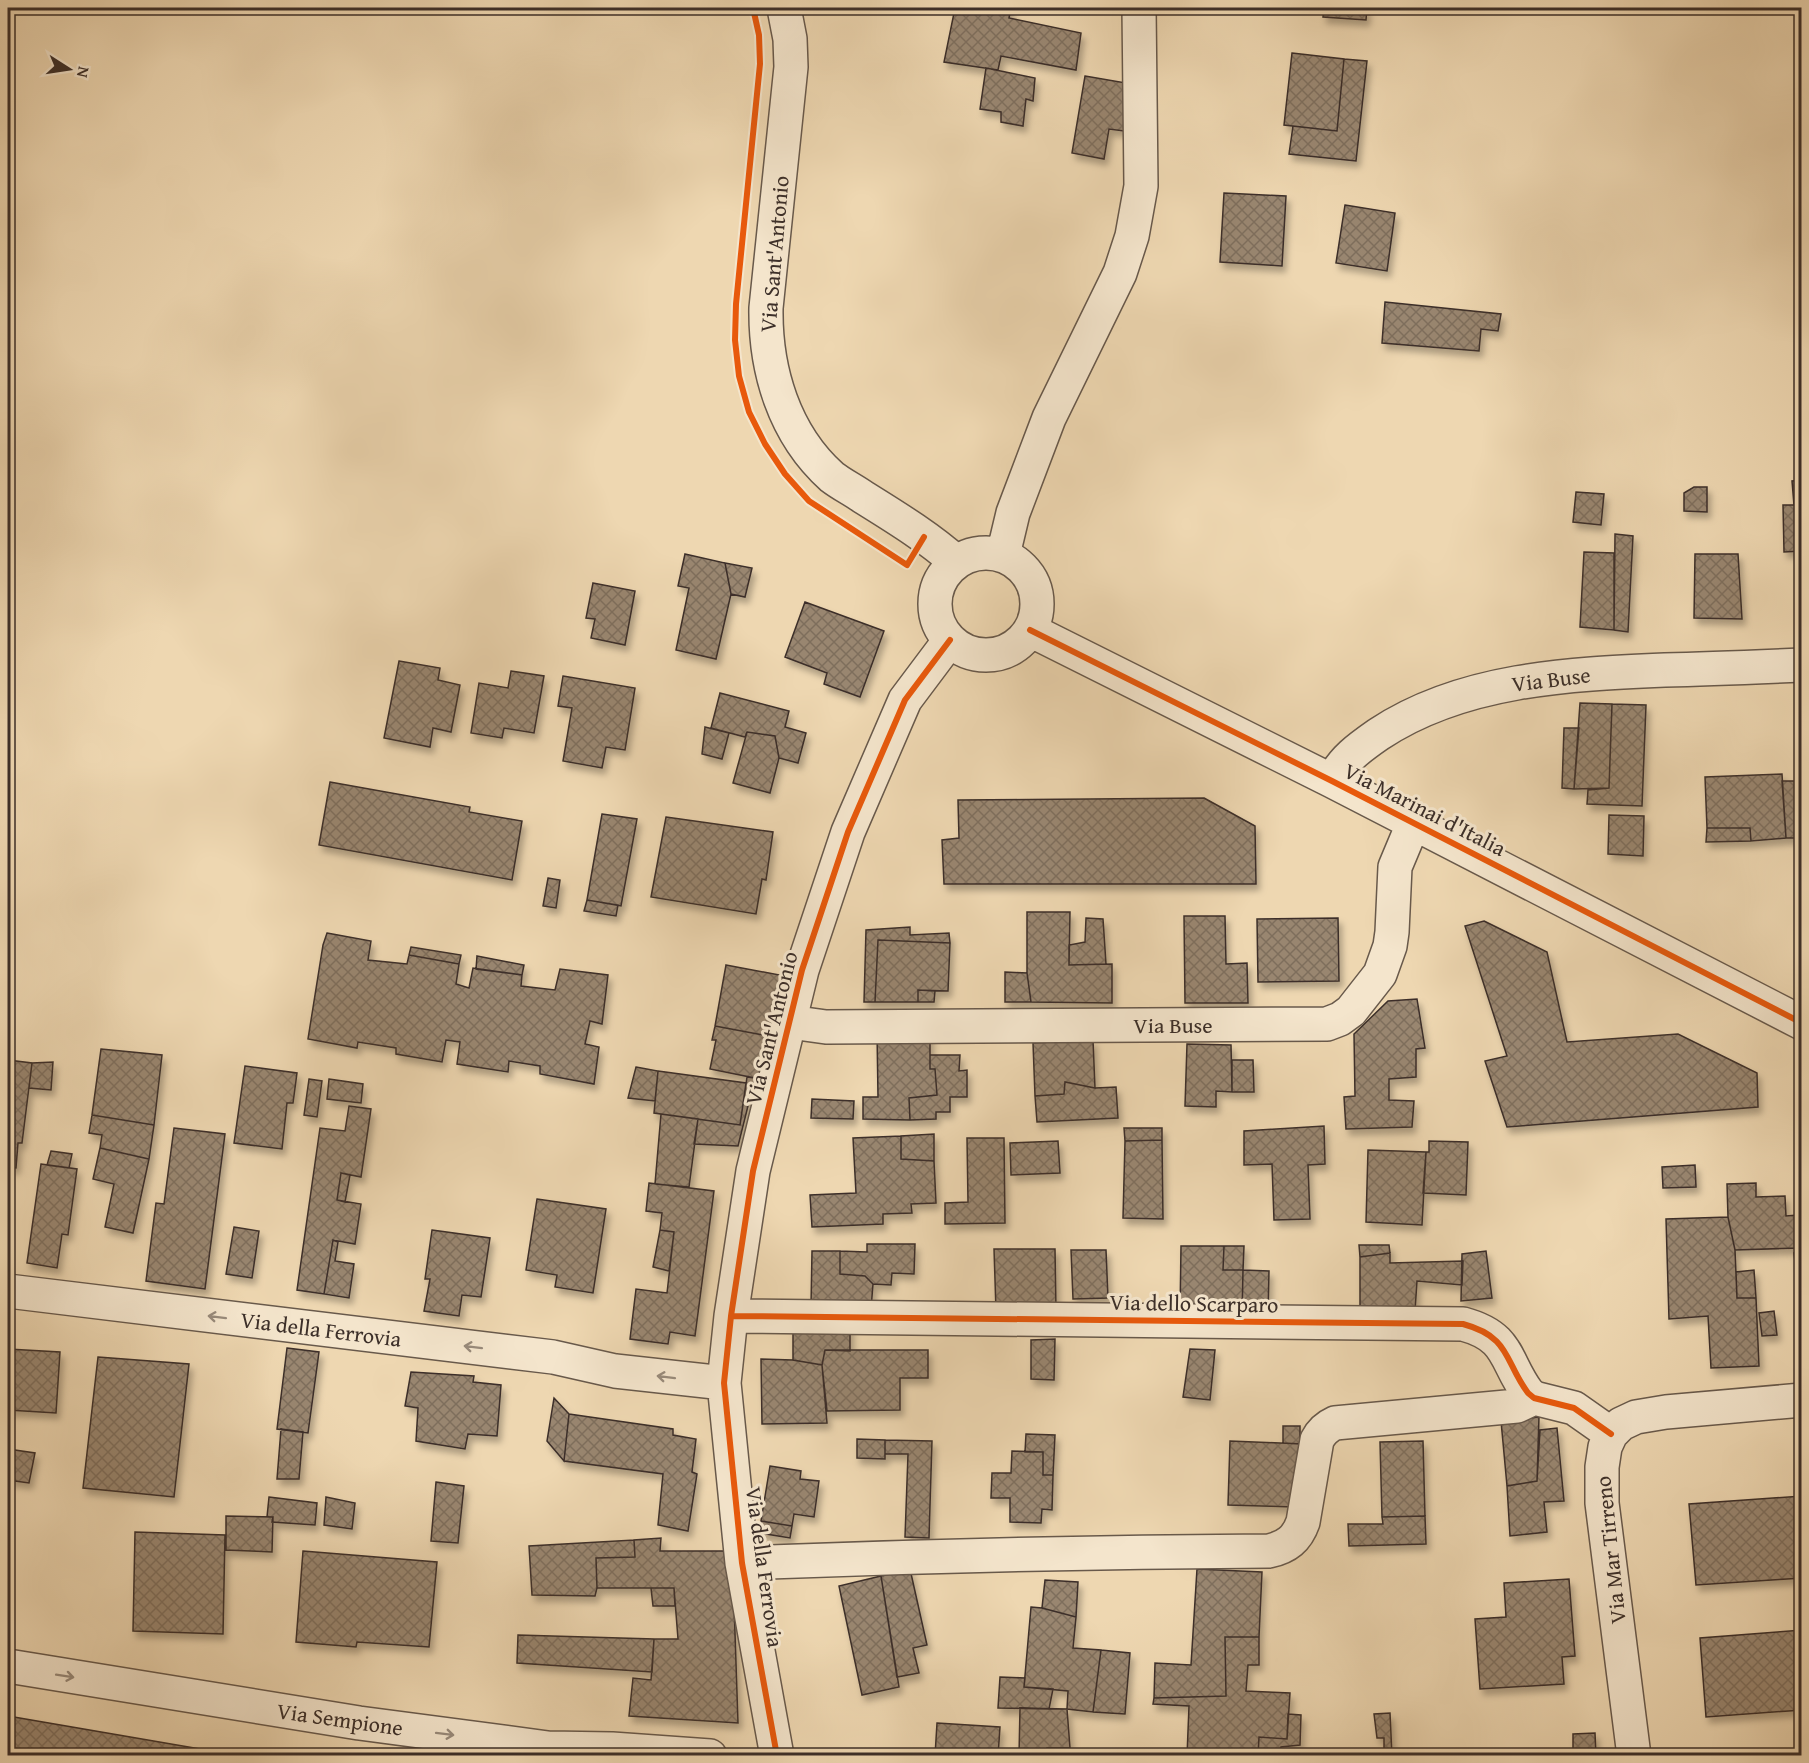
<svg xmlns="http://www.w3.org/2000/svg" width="1809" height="1763" viewBox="0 0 1809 1763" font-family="'Gentium Book Plus',serif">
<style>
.building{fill:url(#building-cross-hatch);stroke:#3c2f29;stroke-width:1.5;filter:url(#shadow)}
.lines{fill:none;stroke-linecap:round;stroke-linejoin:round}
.minor-casing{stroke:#68594b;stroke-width:36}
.minor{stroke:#f4e5cc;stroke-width:33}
.cycleway-casing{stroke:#f4e5cc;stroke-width:10}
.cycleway{stroke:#e8590c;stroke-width:6}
.oneway{stroke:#988a7a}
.labels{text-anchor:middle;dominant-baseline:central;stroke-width:6;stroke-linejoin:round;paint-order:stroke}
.street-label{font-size:22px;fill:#3c2f29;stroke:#f4e5cc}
</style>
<defs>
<pattern id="building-cross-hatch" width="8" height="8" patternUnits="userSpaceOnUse" patternTransform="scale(1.5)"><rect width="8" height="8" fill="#998670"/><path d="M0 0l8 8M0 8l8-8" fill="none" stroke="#7e6e5c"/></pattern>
<filter id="shadow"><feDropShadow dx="3.5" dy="6" stdDeviation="3" flood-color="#0004"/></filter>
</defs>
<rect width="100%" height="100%" fill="#eed7b1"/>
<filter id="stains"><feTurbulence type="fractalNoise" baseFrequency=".00333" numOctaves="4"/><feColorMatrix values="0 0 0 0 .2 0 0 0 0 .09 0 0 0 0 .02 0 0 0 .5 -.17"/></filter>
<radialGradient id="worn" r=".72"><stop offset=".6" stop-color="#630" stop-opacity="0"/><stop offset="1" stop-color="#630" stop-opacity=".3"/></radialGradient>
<path class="building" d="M955,8H1011L1009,18L1081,33L1076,70L1001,56L998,70L944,62Z
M1324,8H1367L1366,20L1323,17Z
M1292,53L1344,59L1337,131L1284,125Z
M1344,59L1367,61L1356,161L1289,154L1293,126L1337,131Z
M986,68L1035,78L1033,101L1026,99L1023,126L1001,122V112L980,109Z
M1085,76L1132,84L1124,131L1109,129L1104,159L1072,153Z
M1224,193L1286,196L1282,266L1220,262Z
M1345,205L1395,213L1387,271L1336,263Z
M1385,302L1501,314L1498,331L1481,329L1479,351L1382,343Z
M1802,480V505H1794L1792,481Z
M1694,487H1707V512L1684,511V493Z
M1576,492L1604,494L1601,525L1573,522Z
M1783,505H1802V551L1784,552Z
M1615,534L1633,536L1628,632L1614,630Z
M1584,552L1614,553V630L1580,627Z
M685,554L725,563L731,594L716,659L676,650L689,588L678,586Z
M1695,554H1738L1742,619L1694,618Z
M725,563L752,568L745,597L731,594Z
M593,583L635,591L625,645L591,638L595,619L586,618Z
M805,602L884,631L860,697L824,684L827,673L785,657Z
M399,661L440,668L438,680L460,685L451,732L433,728L430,747L384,738Z
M511,671L544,676L534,733L504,728L502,738L471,733L479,683L508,688Z
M563,676L635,688L625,750L606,747L602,768L563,761L572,708L558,706Z
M720,693L789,711L785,727L806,733L798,763L779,758L775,736L747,732L745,737L711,728Z
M1580,703L1612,704L1609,788L1574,789Z
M1612,704L1646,705L1642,806L1587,804L1588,790L1609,788Z
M705,727L729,733L722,759L702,754Z
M1564,728H1579L1574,789L1562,788Z
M747,732L775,736L779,758L770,793L733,783Z
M1782,774L1786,838L1751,841L1750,828H1707L1705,777Z
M1782,781H1802V838H1786Z
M330,782L470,807L469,812L522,821L512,880L319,845Z
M1204,798L1255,826L1256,884H944L942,840L959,838L958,800Z
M602,814L637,819L621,906L587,900Z
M1609,815L1644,816L1643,856L1608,854Z
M666,817L773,832L766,880L762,879L756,914L651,897Z
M1707,828H1750L1751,841L1706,842Z
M548,878L560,880L556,908L543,906Z
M587,900L618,905L616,916L584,911Z
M1027,912H1070L1069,965L1112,964V1003L1031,1002L1027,973Z
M1184,916H1225L1226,964L1247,963L1248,1003H1185Z
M1086,918L1103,919L1106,964L1069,965V945L1085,942Z
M1338,918L1339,981L1258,982L1257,919Z
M1484,921L1547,952L1567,1042L1678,1034L1757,1073L1758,1107L1507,1127L1485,1061L1507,1056L1465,926Z
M910,927V935L949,933L950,943L878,940L875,1002H864L866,930Z
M327,933L371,941L368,960L407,964L409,955L459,964L456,984L469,988L473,968L522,975L521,986L555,990L560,969L608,975L602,1024L590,1021L585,1044L599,1047L594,1084L540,1074V1066L509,1061L508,1072L457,1064L460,1042L446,1040L442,1062L396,1054V1048L358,1042L357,1048L308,1039L323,945Z
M878,940L950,943L948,991L918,990V1002H875Z
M411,947L461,955L459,964L409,955Z
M477,956L524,965L522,975L476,969Z
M726,965L785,976L774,1037L715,1026Z
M1005,972L1027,973L1031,1002H1005Z
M918,990L935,991L934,1002H918Z
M1417,999L1425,1048L1416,1049V1077L1389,1079V1100L1414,1101L1412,1127L1346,1129L1344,1097L1355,1096L1354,1034L1388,1001Z
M715,1026L774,1037L765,1080L710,1069L716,1040H712Z
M877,1031L930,1034V1069H935L937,1095L909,1098L910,1120L863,1119V1097H878Z
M1093,1040L1095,1088L1065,1082L1064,1094L1035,1096L1033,1043Z
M1187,1044L1231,1045L1232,1092L1216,1091V1107L1185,1106Z
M101,1049L162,1055L154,1125L92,1115Z
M930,1055H960L959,1071L967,1070V1097H950V1112H936V1119L910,1120L909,1098L937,1095L935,1069H930Z
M8,1060L32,1063L22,1143H18L16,1168L8,1167V1098L10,1081L8,1080Z
M1232,1060H1253L1254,1092H1232Z
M53,1062L51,1090L29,1088L32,1063Z
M245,1066L297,1073L293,1103H287L282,1149L234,1143Z
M636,1067L658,1071L655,1101L628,1098Z
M658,1071L746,1083L740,1125L654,1113Z
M747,1077L755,1078L738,1146L694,1144L698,1119L740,1125Z
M309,1079L322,1081L317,1117L304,1115Z
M329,1079L363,1084L361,1103L327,1099Z
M1065,1082L1095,1088L1116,1087L1118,1118L1037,1122L1035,1096L1064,1094Z
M812,1099L854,1101L853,1119L811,1118Z
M349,1106L371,1109L361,1177L341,1173L337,1200L361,1204L355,1244L333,1240L324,1294L297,1290L320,1128L345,1131Z
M661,1114L698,1119L689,1187L655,1184Z
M92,1115L154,1125L149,1159L100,1148L102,1135L89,1133Z
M1324,1126L1325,1164L1308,1165L1310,1219L1274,1220L1272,1164L1244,1165V1131Z
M174,1128L225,1134L205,1289L146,1281L156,1203L164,1204Z
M1124,1128H1162V1140L1125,1141Z
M934,1134V1161L901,1159V1136Z
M901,1136V1159L934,1161L936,1203L911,1204L912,1213L883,1214V1224L812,1227L810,1195L856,1193L853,1138Z
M967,1138H1004L1005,1223L945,1224V1203L968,1202Z
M1162,1140L1163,1219L1123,1218L1125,1141Z
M1058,1141L1060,1173L1011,1175L1010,1143Z
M1429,1141L1468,1142L1466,1195L1423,1193L1426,1152H1429Z
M100,1148L149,1159L133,1233L105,1227L114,1184L93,1179Z
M1368,1150L1426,1152L1422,1225L1366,1222Z
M51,1151L72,1154L69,1168L47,1165Z
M41,1164L77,1169L68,1235L62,1234L57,1268L27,1263Z
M1695,1165L1696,1187L1663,1188L1662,1167Z
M1796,1166H1802V1217H1797Z
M341,1173L350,1175L345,1202L337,1200Z
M649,1183L714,1191L695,1336L670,1332L668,1344L630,1339L636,1289L667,1293L674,1232L660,1230L662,1213L646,1211Z
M1756,1183V1197L1785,1196L1786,1216L1797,1215L1799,1248L1735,1250L1728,1217L1727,1184Z
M537,1199L606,1209L593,1293L555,1287L557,1275L526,1270Z
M1728,1217L1735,1250L1737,1298H1756L1759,1366L1711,1368L1708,1316L1669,1319L1666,1219Z
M234,1227L259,1231L252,1278L226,1274Z
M432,1230L490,1238L481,1297L462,1295L459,1316L424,1311L430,1279H425Z
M660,1230L674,1232L669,1271L653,1267Z
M333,1240L338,1242L335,1261L354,1264L349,1298L324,1294Z
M867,1244H915L914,1274L892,1273L891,1285L873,1284L865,1276L840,1274V1251L867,1252Z
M1359,1245H1389L1390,1253L1360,1257Z
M1181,1246H1224L1223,1270H1243L1242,1317L1180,1315Z
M1224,1246H1244L1243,1270H1223Z
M994,1249H1055L1056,1310L996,1311Z
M1071,1250H1106L1108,1298L1073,1299Z
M812,1251H840V1274L865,1276L873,1284L871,1309L811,1306Z
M1486,1251L1492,1298L1461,1301L1462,1254Z
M1802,1252V1281H1797L1794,1253Z
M1390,1253V1263L1463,1261L1462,1285L1417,1281L1415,1311L1360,1310V1257Z
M1243,1270L1269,1271L1268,1316L1242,1317Z
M1754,1270L1756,1298H1737L1736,1272Z
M1774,1311L1777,1335L1762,1336L1759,1313Z
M793,1324H850V1351L825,1350L822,1365L793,1360Z
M1055,1339L1054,1380L1031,1379V1340Z
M287,1348L319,1352L308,1433L277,1429Z
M8,1349L60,1352L56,1413L8,1410Z
M1190,1349L1215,1350L1210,1400L1183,1397Z
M825,1350H928V1378H900V1410L827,1411L822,1365Z
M98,1357L189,1364L174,1497L83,1488Z
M761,1359L793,1360L822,1365L827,1423L762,1424Z
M411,1372L474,1376L473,1382L501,1385L497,1436L468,1434L465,1449L416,1441L418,1408L405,1406Z
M554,1398L569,1414L564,1461L547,1441Z
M569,1414L673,1429V1435L696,1439L692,1472L697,1474L688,1531L658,1525L663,1474L564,1461Z
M1539,1417L1537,1481L1507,1486L1501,1421Z
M1283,1426H1300V1444L1283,1443Z
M1557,1428L1564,1501L1544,1502L1547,1532L1510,1536L1507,1486L1537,1481L1540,1430Z
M281,1429L303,1432L299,1479H277Z
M1026,1434L1055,1435L1053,1475H1043V1452H1025Z
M857,1439L885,1440V1459L857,1458Z
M885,1440L932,1441L929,1538L905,1537L908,1454H885Z
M1230,1441L1304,1444L1303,1474L1294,1473L1293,1507L1228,1505Z
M1423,1441L1425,1516L1382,1517L1380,1442Z
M8,1449L35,1453L29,1483L8,1480Z
M1012,1451L1043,1452V1475H1053L1052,1510L1042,1509L1041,1523L1010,1522V1498H991L992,1473H1011Z
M770,1466L801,1471L800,1479L819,1481L814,1517L794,1514L792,1526L761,1521Z
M436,1482L464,1486L458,1543L431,1541Z
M1802,1496V1578L1696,1585L1689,1504Z
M269,1497L317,1503L315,1525L272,1522L273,1517H267Z
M326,1497L355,1503L352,1529L324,1525Z
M226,1516L273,1517L272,1552L226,1550Z
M1425,1516L1426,1544L1349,1546L1348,1524H1383L1382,1517Z
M761,1521L792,1526L790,1538L760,1533Z
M135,1532L225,1535L223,1634L133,1631Z
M661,1538L660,1551H726L734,1603L738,1723L629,1716L633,1678L651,1680L654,1639H678L674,1588H597L596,1558L635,1557L634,1540Z
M634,1540L635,1557L596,1558L597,1588L595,1596L532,1595L529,1546Z
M303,1551L437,1562L429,1647L357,1642L356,1647L296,1642Z
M910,1569L927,1645L913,1648L919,1673L897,1677L881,1576Z
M1197,1569L1262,1572L1259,1637H1225L1226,1696L1154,1698L1155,1663L1191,1665Z
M881,1576L899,1687L862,1695L839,1586Z
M1569,1579L1575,1656L1562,1657L1564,1684L1480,1689L1475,1619L1506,1617L1504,1583Z
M1045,1580L1078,1582L1076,1617L1042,1608Z
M651,1588H674L675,1606H653Z
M1031,1607L1042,1608L1076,1617L1073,1648L1101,1650L1093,1712L1067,1709L1068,1691L1024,1687Z
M1802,1630V1710L1706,1717L1700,1638Z
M518,1635L654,1639L652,1672L517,1663Z
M1225,1637H1259V1665H1248L1246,1691L1290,1693L1287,1739L1259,1737L1258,1756H1187L1189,1706L1153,1704L1154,1698L1226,1696Z
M1101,1650L1130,1653L1125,1714L1093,1712Z
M1000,1677L1025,1678L1024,1687L1053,1689L1049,1709L998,1708Z
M1020,1708L1067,1709L1070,1748H1047V1756H1019Z
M1390,1713L1392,1756H1384V1738H1377L1374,1714Z
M1288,1714L1301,1715L1300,1745L1281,1747L1279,1756H1258L1259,1737L1287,1739Z
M8,1716L241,1756H8Z
M937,1723L1000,1727L998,1756H935Z
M1595,1733L1596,1756H1573V1734Z"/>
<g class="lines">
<g class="minor-casing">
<path id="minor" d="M784,8L790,39L791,67L766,308C765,370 784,434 832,477C841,484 853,490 863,497C895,517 928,537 956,562
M935 604a51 51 0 1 1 102 0a51 51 0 1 1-102 0Z
M1003,555L1013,513L1049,418L1120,273L1132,236L1141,186L1139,8
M1030,630L1332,781L1802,1023
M1332,781C1343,759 1359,748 1379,734C1462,679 1569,674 1665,670C1710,669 1756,667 1802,665
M790,1022L826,1027L1327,1024L1340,1019L1351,1011L1380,974L1390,946L1392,932L1395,867L1413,824
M8,1291L553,1357L615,1371L724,1383
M731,1316L1463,1324C1511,1337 1504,1361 1528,1393L1534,1398L1574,1408L1611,1434
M742,1563C918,1556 1094,1552 1269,1551C1287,1547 1297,1539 1303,1522L1317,1440C1321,1432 1326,1427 1335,1423L1517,1406L1534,1398
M8,1666L359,1723L548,1748L612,1749L710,1756
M777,1756L742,1563L724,1383L731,1316L753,1171L802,970L848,832L905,700L950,640
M1634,1756L1602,1503V1467L1605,1447L1611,1434L1621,1424L1636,1417L1666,1412L1802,1400"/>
</g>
<use href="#minor" class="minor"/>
<g class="cycleway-casing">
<path id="cycleway" d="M753,8L759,35L760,64L736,304L735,340L739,376L749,412L765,444L785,474L809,501L907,565L924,537
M1030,630L1332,781L1802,1023
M731,1316L1463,1324C1511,1337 1504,1361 1528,1393L1534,1398L1574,1408L1611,1434
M777,1756L742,1563L724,1383L731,1316L753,1171L802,970L848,832L905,700L950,640"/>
</g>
<use href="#cycleway" class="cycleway"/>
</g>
<defs><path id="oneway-shaft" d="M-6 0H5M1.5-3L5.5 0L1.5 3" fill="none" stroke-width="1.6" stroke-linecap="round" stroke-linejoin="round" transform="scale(1.5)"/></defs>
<g class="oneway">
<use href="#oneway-shaft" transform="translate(217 1317) rotate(-173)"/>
<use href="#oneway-shaft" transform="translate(473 1347) rotate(-173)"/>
<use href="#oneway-shaft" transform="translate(666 1377) rotate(-173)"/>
<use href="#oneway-shaft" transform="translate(65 1676) rotate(9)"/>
<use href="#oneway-shaft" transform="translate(445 1734) rotate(7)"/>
</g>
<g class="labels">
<g class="street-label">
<text transform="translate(774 254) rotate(-85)">Via Sant'Antonio</text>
<text transform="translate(1551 679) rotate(-7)">Via Buse</text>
<text transform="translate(1425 809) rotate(27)">Via Marinai d'Italia</text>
<text x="1173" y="1025">Via Buse</text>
<text transform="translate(771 1028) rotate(-76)">Via Sant'Antonio</text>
<text transform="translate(1194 1303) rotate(1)">Via dello Scarparo</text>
<text transform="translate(321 1329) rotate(7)">Via della Ferrovia</text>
<text transform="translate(1610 1550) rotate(-96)">Via Mar Tirreno</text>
<text transform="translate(765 1567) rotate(82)">Via della Ferrovia</text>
<text transform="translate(340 1719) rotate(8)">Via Sempione</text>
</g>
</g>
<rect width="1809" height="1763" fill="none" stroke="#eed7b1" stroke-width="30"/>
<rect x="9" y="9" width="1791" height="1745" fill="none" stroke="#3c2f29" stroke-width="3"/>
<rect x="15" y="15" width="1779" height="1733" fill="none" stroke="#3c2f29" stroke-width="1.5"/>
<g transform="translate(69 69) rotate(102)" stroke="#f4e5cc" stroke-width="4.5" paint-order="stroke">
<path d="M0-4.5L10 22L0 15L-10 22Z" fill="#3c2f29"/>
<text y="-9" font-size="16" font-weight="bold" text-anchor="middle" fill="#3c2f29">N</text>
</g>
<rect width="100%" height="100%" filter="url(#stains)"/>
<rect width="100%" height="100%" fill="url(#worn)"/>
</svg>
